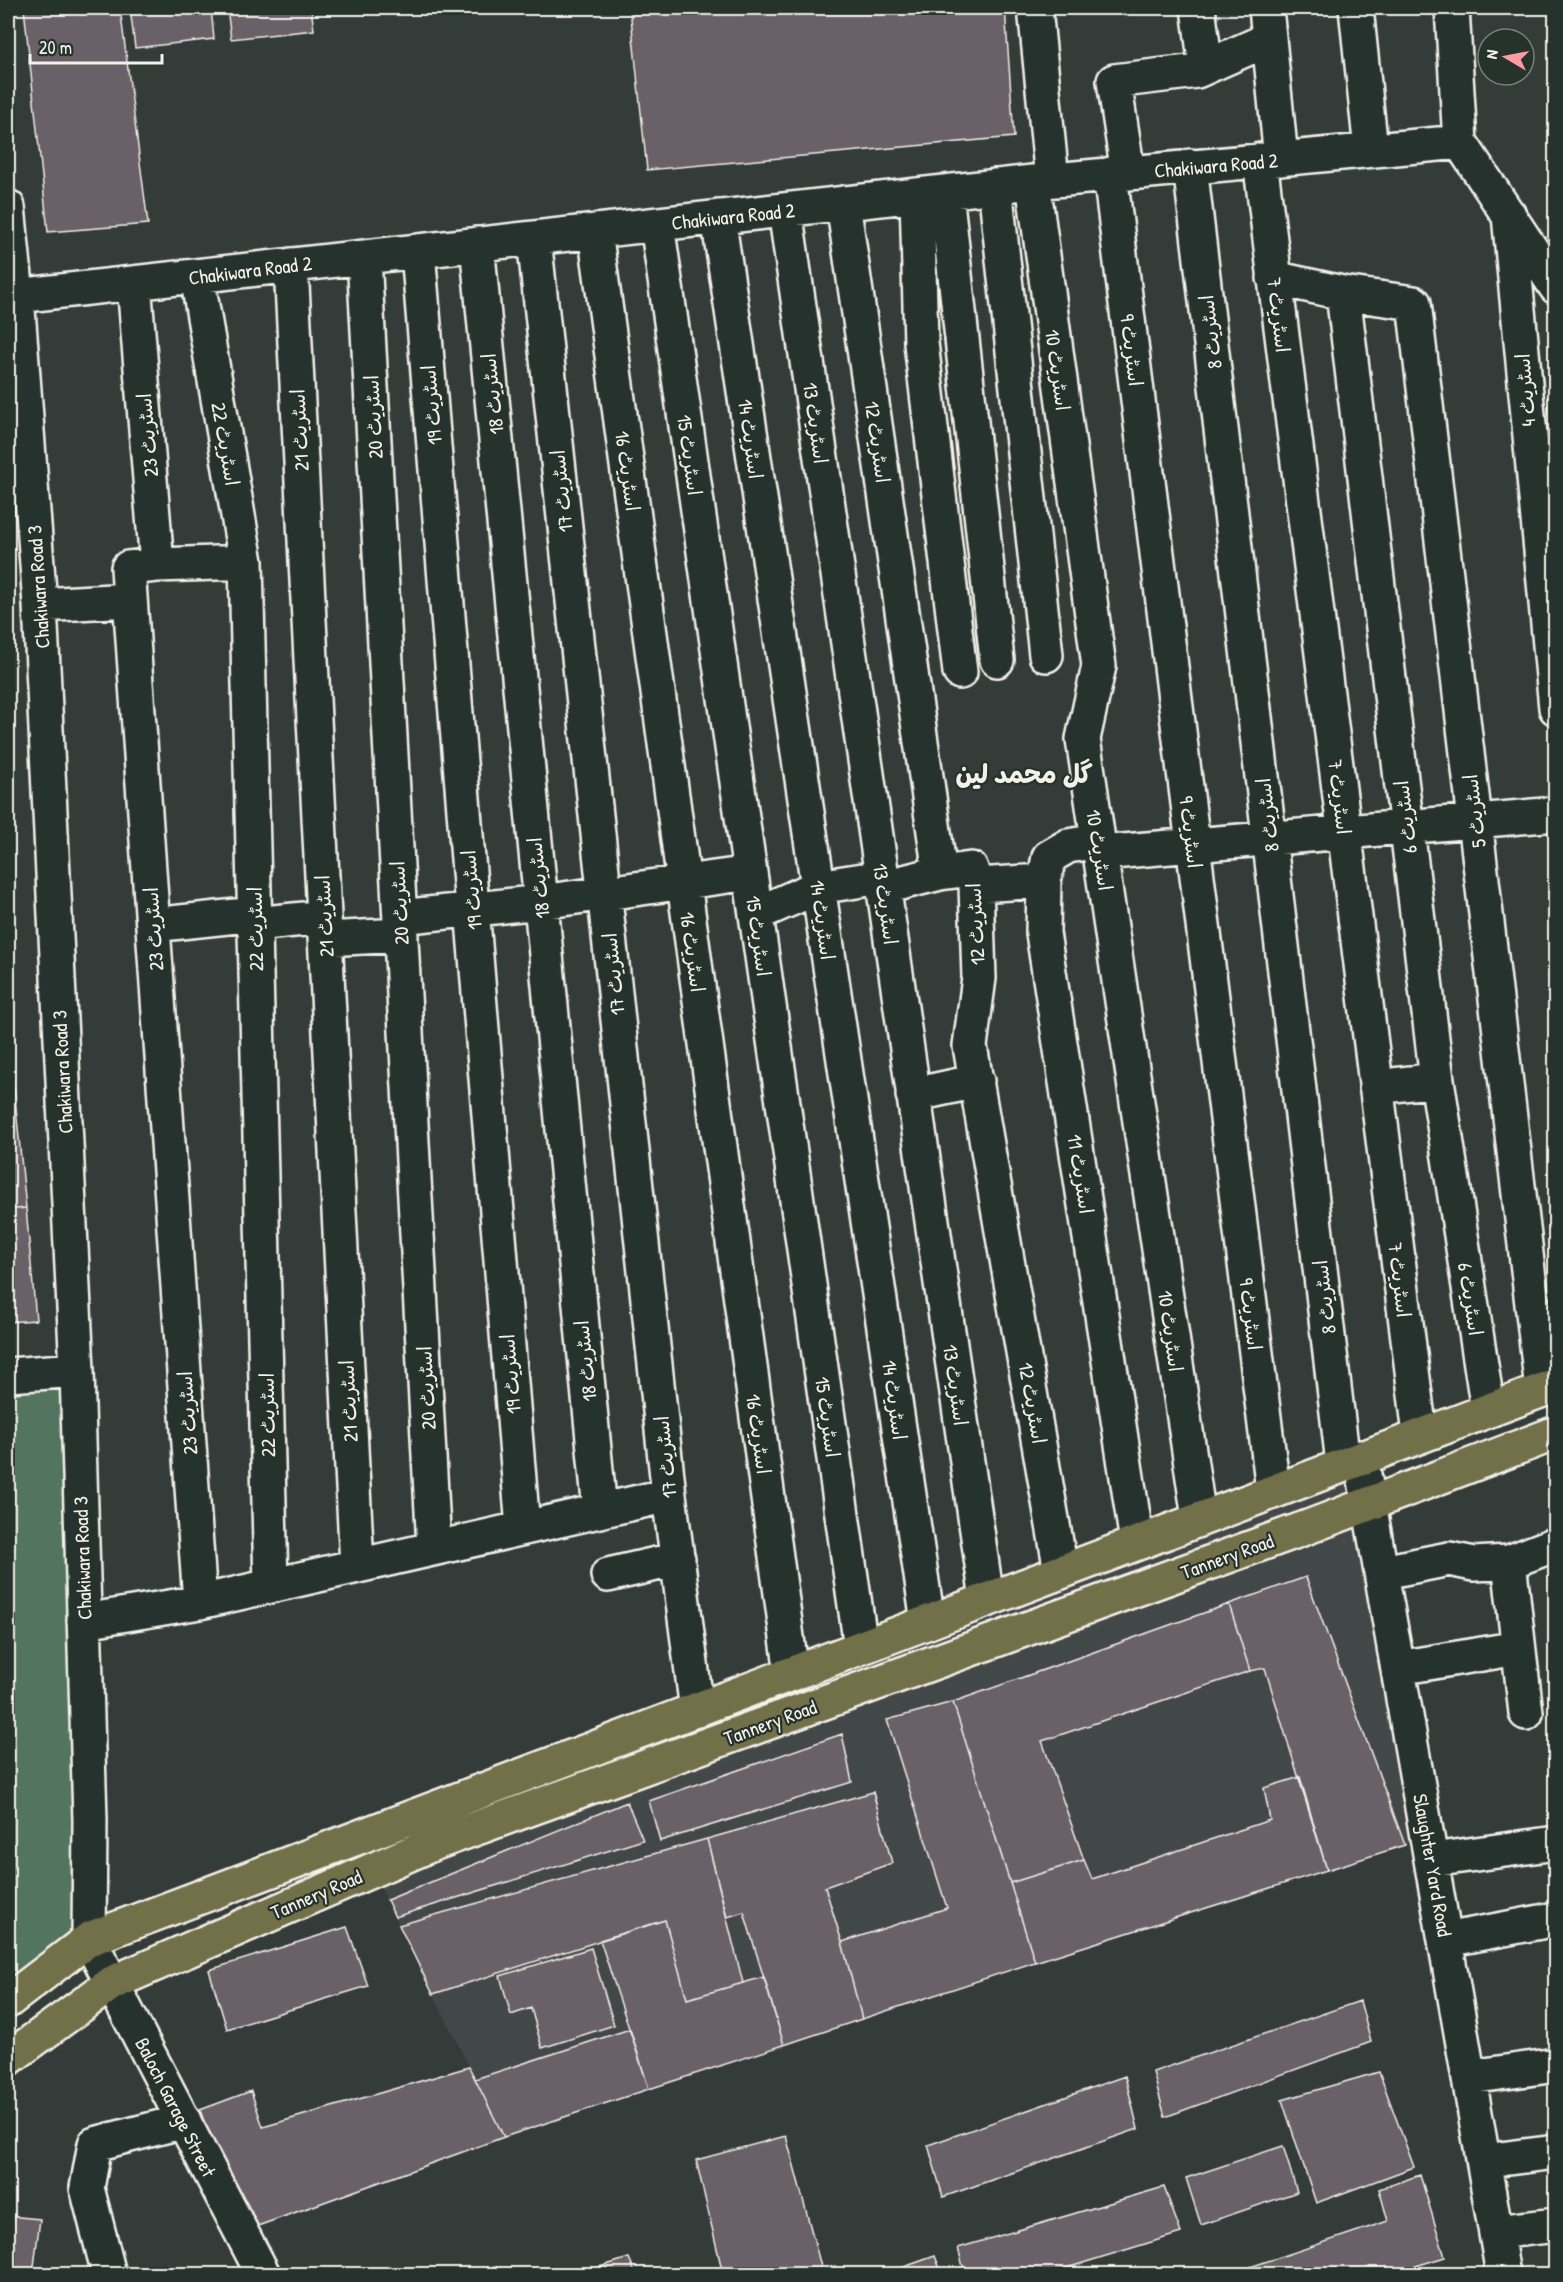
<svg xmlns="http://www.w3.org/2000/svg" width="1563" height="2282" viewBox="0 0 1563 2282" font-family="'Patrick Hand','Playpen Sans Arabic',sans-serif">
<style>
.built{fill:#434747}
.green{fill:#52745f;stroke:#a3b2a4;stroke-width:1.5}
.building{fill:#696067;stroke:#f4f1e8;stroke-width:1.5}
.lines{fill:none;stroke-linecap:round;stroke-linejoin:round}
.minor-casing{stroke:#f4f1e8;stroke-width:38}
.major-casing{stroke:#f4f1e8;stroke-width:38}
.minor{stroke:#26332d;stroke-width:33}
.major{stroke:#726f4a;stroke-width:33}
.labels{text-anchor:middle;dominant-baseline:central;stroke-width:4.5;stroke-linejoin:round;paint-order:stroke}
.street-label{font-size:20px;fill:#f4f1e8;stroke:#26332d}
.district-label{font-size:26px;font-weight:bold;fill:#f4f1e8;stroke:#26332d}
</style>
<rect width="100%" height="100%" fill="#333c39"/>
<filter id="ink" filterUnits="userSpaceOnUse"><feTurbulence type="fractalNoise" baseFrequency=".0167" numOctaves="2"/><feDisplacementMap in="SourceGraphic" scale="12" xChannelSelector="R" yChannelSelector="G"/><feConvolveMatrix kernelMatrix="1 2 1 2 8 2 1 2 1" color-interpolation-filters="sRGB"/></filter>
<g filter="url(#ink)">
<path class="built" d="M1361,1457L1428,1837L1035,1962L504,2137L356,1838Z"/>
<path class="green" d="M77,1370L89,1939L8,2001V1375Z"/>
<path class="building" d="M24,8H120L148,224L48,232Z
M130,8H211L214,39L135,48Z
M227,8H311L314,30L231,39Z
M630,8H1005L1014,137L647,170Z
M8,1017L16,1108H8Z
M8,1108H16L26,1208L8,1210Z
M26,1208L36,1320L8,1322V1210Z
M1306,1577L1405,1845L1327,1870L1265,1668L1250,1671L1229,1604Z
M1229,1604L1250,1671L1042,1741L1084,1860L1010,1883L953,1702Z
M953,1702L1035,1962L862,2019L842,1942L947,1908L887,1720Z
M842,1734L852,1782L660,1841L649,1801Z
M1300,1777L1327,1870L1035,1962L1010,1883L1084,1860L1092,1879L1270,1820L1264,1788Z
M873,1792L892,1863L825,1887L842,1942L862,2019L784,2045L744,1912L727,1917L707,1839Z
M627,1802L643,1840L395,1917L387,1900Z
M707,1839L743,1983L687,1999L665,1920L433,1994L399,1925Z
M665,1920L687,1999L764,1977L784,2045L649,2089L600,1940Z
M347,1927L368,1986L227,2029L209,1970Z
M591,1948L614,2025L542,2048L531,2008L511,2015L500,1976Z
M1360,2001L1371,2042L1165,2117L1153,2072Z
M630,2029L649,2089L504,2137L475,2079Z
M469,2067L504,2137L241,2232L200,2110L251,2091L263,2127Z
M1379,2072L1414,2167L1316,2203L1282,2100Z
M1125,2076L1138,2129L943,2197L928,2145Z
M786,2136L823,2274H723L696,2160Z
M1283,2146L1297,2192L1201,2225L1186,2178Z
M1420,2175L1445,2257L1390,2274H1229L1388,2221L1379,2189Z
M1164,2187L1181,2233L1047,2274H965L958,2248Z
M8,2216L40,2219L33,2274H8Z
M935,2256L942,2274H884Z
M629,2258L636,2274H577Z"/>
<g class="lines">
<g class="minor-casing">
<path id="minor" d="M1035,8L1052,180
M1198,8L1206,67
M1266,8L1281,159
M1356,8L1371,150
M1452,8L1460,142L1556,287
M1260,160L1420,1434
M1190,166L1343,1463
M1128,173L1114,81L1197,71L1269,39
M1110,174L1273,1490
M1033,182L1099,666L1083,739L1199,1518
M995,186L1046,655
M946,192L997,660
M917,195L921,343L960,672
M843,203L940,873L971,869L976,885L979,978L970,1046L1061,1571
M8,207L17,296L40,605L77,1370L90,1820L89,1939L263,2274
M785,210L987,1599
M1509,215L1556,708
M718,217L928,1622
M657,224L861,1647
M595,231L792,1674
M534,238L669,1495L697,1710
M477,244L600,1511
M418,251L523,1528
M364,257L434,1548
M291,265L357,1566
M197,276L246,562L271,1586
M1274,278L1343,293L1437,1080L1488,1410
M134,283L157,565L128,568L200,1602
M1343,293L1414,303L1542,1389
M8,297L1033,182L1460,142
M157,565L246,562
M40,605L130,600
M1098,841L1068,846L1049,857L1044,881L1043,933L1137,1542
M1100,853L1556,814
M976,885L1044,881
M884,887L940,873
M756,914L818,887L882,877
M400,917L541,902L750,873
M254,924L324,917
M153,925L255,914
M325,939L401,935
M1376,1087L1437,1080
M913,1095L977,1081
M8,1375L77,1370
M1361,1457L1503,2274
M1509,1562L1526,1713
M1383,1572L1449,1559L1474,1564L1509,1562L1556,1544
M608,1575L678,1559
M84,1621L200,1602L669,1495
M1398,1668L1518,1648
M1432,1860L1556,1843
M1446,1940L1556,1919
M1470,2077L1556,2065
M1484,2161L1556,2152
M1496,2232L1556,2225
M109,2274L87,2188L95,2144L184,2121"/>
</g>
<g class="major-casing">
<path id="major" d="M8,2001L89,1939L1556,1385
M8,2059L112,1983L430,1845L1308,1527L1556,1433"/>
</g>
<use href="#minor" class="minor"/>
<use href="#major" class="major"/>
</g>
</g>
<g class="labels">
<g class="street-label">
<text transform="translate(1216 165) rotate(-5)">Chakiwara Road 2</text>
<text transform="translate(733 216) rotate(-6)">Chakiwara Road 2</text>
<text transform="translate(250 270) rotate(-7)">Chakiwara Road 2</text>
<text transform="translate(1279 315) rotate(83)">اسٹریٹ 7</text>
<text transform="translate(1210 332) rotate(-97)">اسٹریٹ 8</text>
<text transform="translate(1132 350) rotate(83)">اسٹریٹ 9</text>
<text transform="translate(1058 370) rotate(82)">اسٹریٹ 10</text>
<text transform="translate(1525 390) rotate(-95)">اسٹریٹ 4</text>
<text transform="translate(492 394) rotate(-96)">اسٹریٹ 18</text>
<text transform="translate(431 405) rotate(-95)">اسٹریٹ 19</text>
<text transform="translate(373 417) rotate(-93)">اسٹریٹ 20</text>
<text transform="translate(816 423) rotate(82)">اسٹریٹ 13</text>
<text transform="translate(299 430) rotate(-93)">اسٹریٹ 21</text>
<text transform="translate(147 435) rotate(-95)">اسٹریٹ 23</text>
<text transform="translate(751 439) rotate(82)">اسٹریٹ 14</text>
<text transform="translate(878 442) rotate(82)">اسٹریٹ 12</text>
<text transform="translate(226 444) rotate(80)">اسٹریٹ 22</text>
<text transform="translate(690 455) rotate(82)">اسٹریٹ 15</text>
<text transform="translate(628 471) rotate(82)">اسٹریٹ 16</text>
<text transform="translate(561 491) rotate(-96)">اسٹریٹ 17</text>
<text transform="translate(38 587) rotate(-94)">Chakiwara Road 3</text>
<text transform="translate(1340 797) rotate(83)">اسٹریٹ 7</text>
<text transform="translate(1474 811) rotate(-97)">اسٹریٹ 5</text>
<text transform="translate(1267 815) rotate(-97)">اسٹریٹ 8</text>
<text transform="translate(1405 817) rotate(-97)">اسٹریٹ 6</text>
<text transform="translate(1191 832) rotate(83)">اسٹریٹ 9</text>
<text transform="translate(1100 850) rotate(81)">اسٹریٹ 10</text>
<text transform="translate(538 878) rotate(-96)">اسٹریٹ 18</text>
<text transform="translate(471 890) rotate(-95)">اسٹریٹ 19</text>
<text transform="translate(399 903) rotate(-93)">اسٹریٹ 20</text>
<text transform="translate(886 904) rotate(82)">اسٹریٹ 13</text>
<text transform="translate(324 916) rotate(-93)">اسٹریٹ 21</text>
<text transform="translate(823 920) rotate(82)">اسٹریٹ 14</text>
<text transform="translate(975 924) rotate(-93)">اسٹریٹ 12</text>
<text transform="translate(153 929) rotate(-94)">اسٹریٹ 23</text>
<text transform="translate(255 929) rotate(-91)">اسٹریٹ 22</text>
<text transform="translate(759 936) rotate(82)">اسٹریٹ 15</text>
<text transform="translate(693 952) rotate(82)">اسٹریٹ 16</text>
<text transform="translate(613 974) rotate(-96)">اسٹریٹ 17</text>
<text transform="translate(62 1072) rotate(-93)">Chakiwara Road 3</text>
<text transform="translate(1081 1174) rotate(81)">اسٹریٹ 11</text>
<text transform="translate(1400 1280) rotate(83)">اسٹریٹ 7</text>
<text transform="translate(1324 1297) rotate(-97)">اسٹریٹ 8</text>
<text transform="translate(1471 1299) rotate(81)">اسٹریٹ 6</text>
<text transform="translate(1251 1314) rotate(83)">اسٹریٹ 9</text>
<text transform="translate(1171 1331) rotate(82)">اسٹریٹ 10</text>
<text transform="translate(585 1361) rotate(-96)">اسٹریٹ 18</text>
<text transform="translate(510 1374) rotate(-95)">اسٹریٹ 19</text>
<text transform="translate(956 1385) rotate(82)">اسٹریٹ 13</text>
<text transform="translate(426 1388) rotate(-93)">اسٹریٹ 20</text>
<text transform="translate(895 1400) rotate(82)">اسٹریٹ 14</text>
<text transform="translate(348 1401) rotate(-93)">اسٹریٹ 21</text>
<text transform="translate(1033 1403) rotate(80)">اسٹریٹ 12</text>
<text transform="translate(187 1413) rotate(-94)">اسٹریٹ 23</text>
<text transform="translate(267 1415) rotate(-91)">اسٹریٹ 22</text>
<text transform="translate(828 1417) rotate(82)">اسٹریٹ 15</text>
<text transform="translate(759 1434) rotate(82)">اسٹریٹ 16</text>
<text transform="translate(665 1457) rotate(-96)">اسٹریٹ 17</text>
<text transform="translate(1227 1556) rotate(-20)">Tannery Road</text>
<text transform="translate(82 1558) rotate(-92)">Chakiwara Road 3</text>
<text transform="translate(770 1722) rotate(-20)">Tannery Road</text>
<text transform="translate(1433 1865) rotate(80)">Slaughter Yard Road</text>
<text transform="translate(316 1894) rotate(-23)">Tannery Road</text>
<text transform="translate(176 2107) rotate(63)">Baloch Garage Street</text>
</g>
<g class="district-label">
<text x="1024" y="773">گل محمد لین</text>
</g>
</g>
<rect width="1563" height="2282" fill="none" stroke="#26332d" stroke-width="30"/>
<rect x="15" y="15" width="1533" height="2252" fill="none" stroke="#f4f1e8" stroke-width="2" filter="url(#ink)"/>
<g transform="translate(1506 57) rotate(280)"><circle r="28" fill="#26332d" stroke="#787f78" stroke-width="1.5"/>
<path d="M0-4.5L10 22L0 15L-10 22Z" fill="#ff9aa2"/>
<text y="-9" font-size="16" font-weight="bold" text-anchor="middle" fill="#f4f1e8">N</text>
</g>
<path d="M30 54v9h132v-9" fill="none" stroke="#f4f1e8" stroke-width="3"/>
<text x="39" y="54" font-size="18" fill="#f4f1e8" stroke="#26332d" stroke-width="4.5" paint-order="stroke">20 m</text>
</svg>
